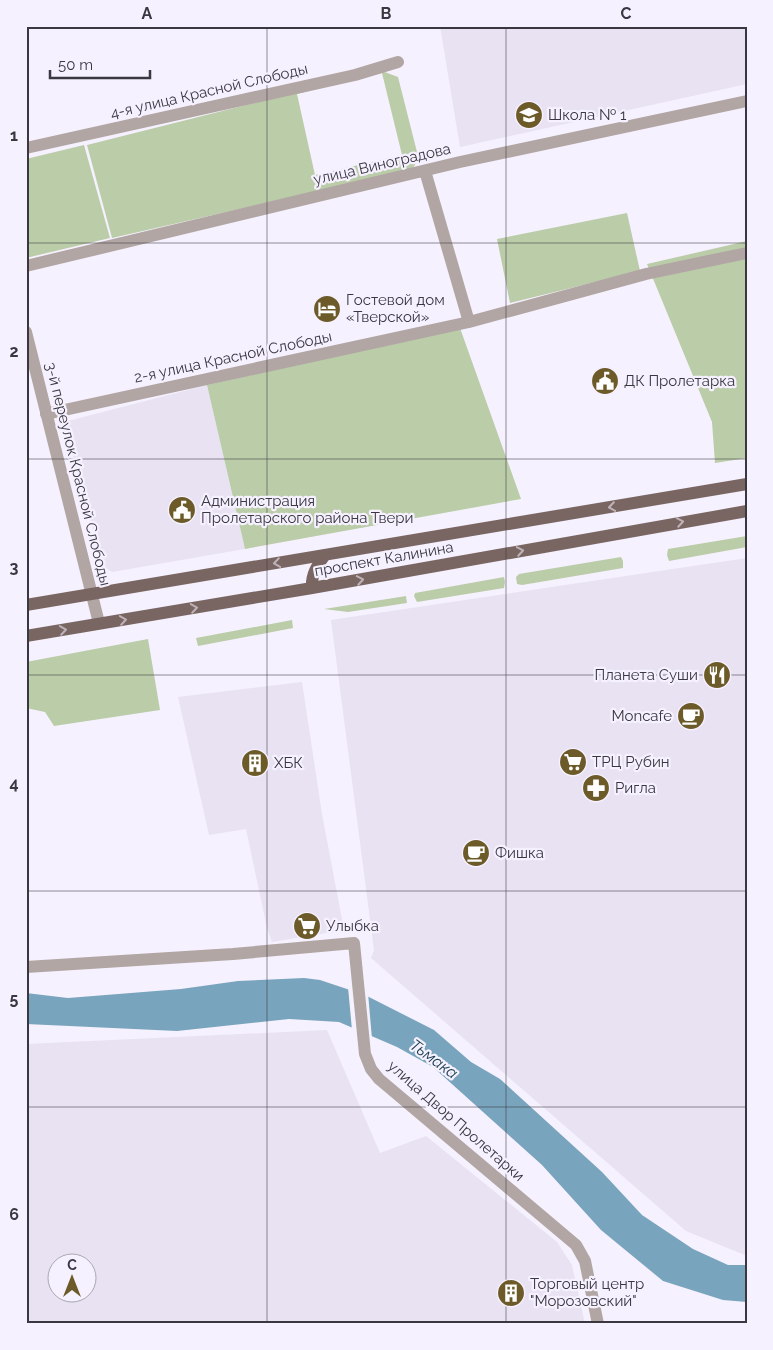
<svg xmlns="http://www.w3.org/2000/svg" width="773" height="1350" viewBox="0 0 773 1350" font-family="Raleway,sans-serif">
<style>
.built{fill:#e8e2f3;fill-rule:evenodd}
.green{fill:#bbcca9;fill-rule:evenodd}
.water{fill:#79a4bd}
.pier{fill:#f6f1fe}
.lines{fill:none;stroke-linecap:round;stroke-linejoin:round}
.minor{stroke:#b1a6a4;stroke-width:12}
.tertiary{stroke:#b1a6a4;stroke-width:12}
.primary{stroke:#796662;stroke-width:12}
.oneway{stroke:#beb2b8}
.grid{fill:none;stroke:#3a3740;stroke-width:1;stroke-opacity:0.55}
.labels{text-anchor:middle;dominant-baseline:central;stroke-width:4.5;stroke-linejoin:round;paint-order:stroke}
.street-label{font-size:15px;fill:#3a3740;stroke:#f6f1fe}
.poi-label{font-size:15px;fill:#3a3740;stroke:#f6f1fe;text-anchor:start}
.water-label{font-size:16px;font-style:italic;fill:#14394c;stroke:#f6f1fe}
.neatline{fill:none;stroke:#3a3740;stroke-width:2}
.grid-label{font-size:16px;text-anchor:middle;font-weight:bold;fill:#3a3740}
</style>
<rect width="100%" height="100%" fill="#f6f1fe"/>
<path class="built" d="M440,26H747V84L460,147Z
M207,385L245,549L112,572L103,566L64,422Z
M747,558V1256L686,1231L371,958L374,950L331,620Z
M302,682L322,814L344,930L272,942L267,928L246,829L209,835L178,697Z
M327,1030L380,1153L426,1136L557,1242L572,1265L585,1324H26V1044ZM58,1262H88V1292H58Z"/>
<path class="green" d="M382,71L398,77L417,152L415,165L411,170L112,238L87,145ZM382,73L402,155L315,175L297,94Z
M84,145L110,238L26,258V159Z
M627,213L640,271L510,303L497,239Z
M747,241V458L715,463L712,422L647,264Z
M460,328L521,499L245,549L207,385Z
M747,536V547L669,561L667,555L668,549Z
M621,557L623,561V568L522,585L517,584L516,577L519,574Z
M504,577L505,582L504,588L417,602L414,596L415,593Z
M406,596L407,603L348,612L324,609Z
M292,620L293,628L198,646L196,638Z
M148,639L160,710L54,726L45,712L26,708V662Z"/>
<path class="water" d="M304,978L320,980L365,995L434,1030L471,1062L500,1079L602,1172L642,1215L693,1249L728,1265H747V1302L723,1300L663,1281L601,1230L542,1165L433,1067L397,1047L339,1022L289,1019L177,1031L26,1024V993L68,998L181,989L238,981Z"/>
<path class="pier" d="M348,987L368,993L372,1039L352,1030Z"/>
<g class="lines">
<path class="minor" d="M26,148L355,75L398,62
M425,171L469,322
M26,266L460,162L747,101
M46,414L469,322L646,274L747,253
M26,967L233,954L354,943L365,1054L371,1069L379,1079L576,1245L585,1261L598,1324"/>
<path class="tertiary" d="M26,332L99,623"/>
<path class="primary" d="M312,588C311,574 317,566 325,555
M26,605L747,484
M26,636L312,588L747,511"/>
</g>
<defs><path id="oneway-chevron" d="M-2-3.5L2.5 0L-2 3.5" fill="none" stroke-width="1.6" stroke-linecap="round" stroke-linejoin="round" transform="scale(1.25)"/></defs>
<g class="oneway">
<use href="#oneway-chevron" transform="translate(612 507) rotate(171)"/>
<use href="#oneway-chevron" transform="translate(680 522) rotate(-10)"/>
<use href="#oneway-chevron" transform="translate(520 551) rotate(-10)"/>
<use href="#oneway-chevron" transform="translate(277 563) rotate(171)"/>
<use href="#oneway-chevron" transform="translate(360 580) rotate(-10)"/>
<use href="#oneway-chevron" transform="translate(194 608) rotate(-9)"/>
<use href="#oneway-chevron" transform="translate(123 620) rotate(-9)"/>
<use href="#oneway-chevron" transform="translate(63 630) rotate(-9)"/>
</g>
<path class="grid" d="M267,26V1324M506,26V1324M26,243H747M26,459H747M26,675H747M26,891H747M26,1107H747"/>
<defs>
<g id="school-disc" transform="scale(1.4375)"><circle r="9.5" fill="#6c5b29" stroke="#f6f1fe"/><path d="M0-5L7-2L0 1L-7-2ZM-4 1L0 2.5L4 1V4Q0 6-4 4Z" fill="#fff"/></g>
<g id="hotel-disc" transform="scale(1.4375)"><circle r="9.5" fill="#6c5b29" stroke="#f6f1fe"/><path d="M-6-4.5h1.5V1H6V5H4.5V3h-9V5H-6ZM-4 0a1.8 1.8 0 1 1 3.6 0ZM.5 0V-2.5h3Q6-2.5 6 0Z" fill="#fff"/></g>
<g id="civic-disc" transform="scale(1.4375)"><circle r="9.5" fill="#6c5b29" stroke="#f6f1fe"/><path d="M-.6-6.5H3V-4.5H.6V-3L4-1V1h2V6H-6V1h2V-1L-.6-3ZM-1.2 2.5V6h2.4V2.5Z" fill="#fff"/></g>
<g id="restaurant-disc" transform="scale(1.4375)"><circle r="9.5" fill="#6c5b29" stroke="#f6f1fe"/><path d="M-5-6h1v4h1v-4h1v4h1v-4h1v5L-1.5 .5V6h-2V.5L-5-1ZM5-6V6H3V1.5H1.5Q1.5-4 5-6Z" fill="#fff"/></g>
<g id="cafe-disc" transform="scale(1.4375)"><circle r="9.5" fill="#6c5b29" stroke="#f6f1fe"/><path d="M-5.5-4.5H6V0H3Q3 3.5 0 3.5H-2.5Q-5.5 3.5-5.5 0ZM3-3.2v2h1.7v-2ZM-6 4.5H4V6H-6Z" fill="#fff"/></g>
<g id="supermarket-disc" transform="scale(1.4375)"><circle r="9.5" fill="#6c5b29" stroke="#f6f1fe"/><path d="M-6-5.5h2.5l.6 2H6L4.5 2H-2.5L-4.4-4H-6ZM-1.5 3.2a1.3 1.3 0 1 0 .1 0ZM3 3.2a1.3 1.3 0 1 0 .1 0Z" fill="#fff"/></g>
<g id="building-disc" transform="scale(1.4375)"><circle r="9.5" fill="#6c5b29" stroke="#f6f1fe"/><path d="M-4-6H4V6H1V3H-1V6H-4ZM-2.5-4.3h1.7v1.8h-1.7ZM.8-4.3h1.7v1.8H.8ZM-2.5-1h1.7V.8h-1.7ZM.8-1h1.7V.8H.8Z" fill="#fff"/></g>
<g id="pharmacy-disc" transform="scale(1.4375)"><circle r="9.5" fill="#6c5b29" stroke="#f6f1fe"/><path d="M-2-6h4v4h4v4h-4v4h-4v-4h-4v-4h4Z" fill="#fff"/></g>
</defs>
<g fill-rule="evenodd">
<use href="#school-disc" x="529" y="115"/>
<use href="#hotel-disc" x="327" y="309"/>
<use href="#civic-disc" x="605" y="381"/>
<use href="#civic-disc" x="182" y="510"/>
<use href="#restaurant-disc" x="717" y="675"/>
<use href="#cafe-disc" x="691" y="716"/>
<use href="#supermarket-disc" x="573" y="762"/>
<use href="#building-disc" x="255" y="763"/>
<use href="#pharmacy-disc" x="596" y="788"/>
<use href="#cafe-disc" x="476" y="853"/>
<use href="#supermarket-disc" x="307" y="926"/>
<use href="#building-disc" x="511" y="1293"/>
</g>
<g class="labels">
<g class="street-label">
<text transform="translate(209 91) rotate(-13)">4-я улица Красной Слободы</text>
<text transform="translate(382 164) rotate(-13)">улица Виноградова</text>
<text transform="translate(233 357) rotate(-12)">2-я улица Красной Слободы</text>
<text transform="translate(78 474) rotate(76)">3-й переулок Красной Слободы</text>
<text transform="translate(384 559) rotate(-10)">проспект Калинина</text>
<text transform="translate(456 1121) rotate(41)">улица Двор Пролетарки</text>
</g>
<g class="poi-label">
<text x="548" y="115">Школа № 1</text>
<text x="346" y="300">Гостевой дом<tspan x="346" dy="17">«Тверской»</tspan></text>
<text x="624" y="381">ДК Пролетарка</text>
<text x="201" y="501">Администрация<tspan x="201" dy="17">Пролетарского района Твери</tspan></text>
<text x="698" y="675" text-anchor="end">Планета Суши</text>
<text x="672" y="716" text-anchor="end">Moncafe</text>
<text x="592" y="762">ТРЦ Рубин</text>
<text x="274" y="763">ХБК</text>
<text x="615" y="788">Ригла</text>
<text x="495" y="853">Фишка</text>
<text x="326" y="926">Улыбка</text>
<text x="530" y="1284">Торговый центр<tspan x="530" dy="17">"Морозовский"</tspan></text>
</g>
<g class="water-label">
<text transform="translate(434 1059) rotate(36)">Тьмака</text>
</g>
</g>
<rect width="773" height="1350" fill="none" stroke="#f6f1fe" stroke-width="55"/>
<g transform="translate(72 1278)"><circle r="24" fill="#f6f1fe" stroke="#aba7b2"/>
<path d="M0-4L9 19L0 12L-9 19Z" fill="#6c5b29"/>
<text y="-8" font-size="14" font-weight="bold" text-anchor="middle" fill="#3a3740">С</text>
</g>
<path d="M50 70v8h100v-8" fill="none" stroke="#3a3740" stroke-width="2.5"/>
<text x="58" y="70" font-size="15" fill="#3a3740" stroke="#f6f1fe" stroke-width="4" paint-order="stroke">50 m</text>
<rect x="28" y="28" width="718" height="1294" class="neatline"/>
<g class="grid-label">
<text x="147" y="19">A</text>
<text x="386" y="19">B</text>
<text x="626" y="19">C</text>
<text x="14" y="141">1</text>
<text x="14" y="357">2</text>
<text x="14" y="573">3</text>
<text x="14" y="789">4</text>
<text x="14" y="1004">5</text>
<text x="14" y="1220">6</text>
</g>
</svg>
